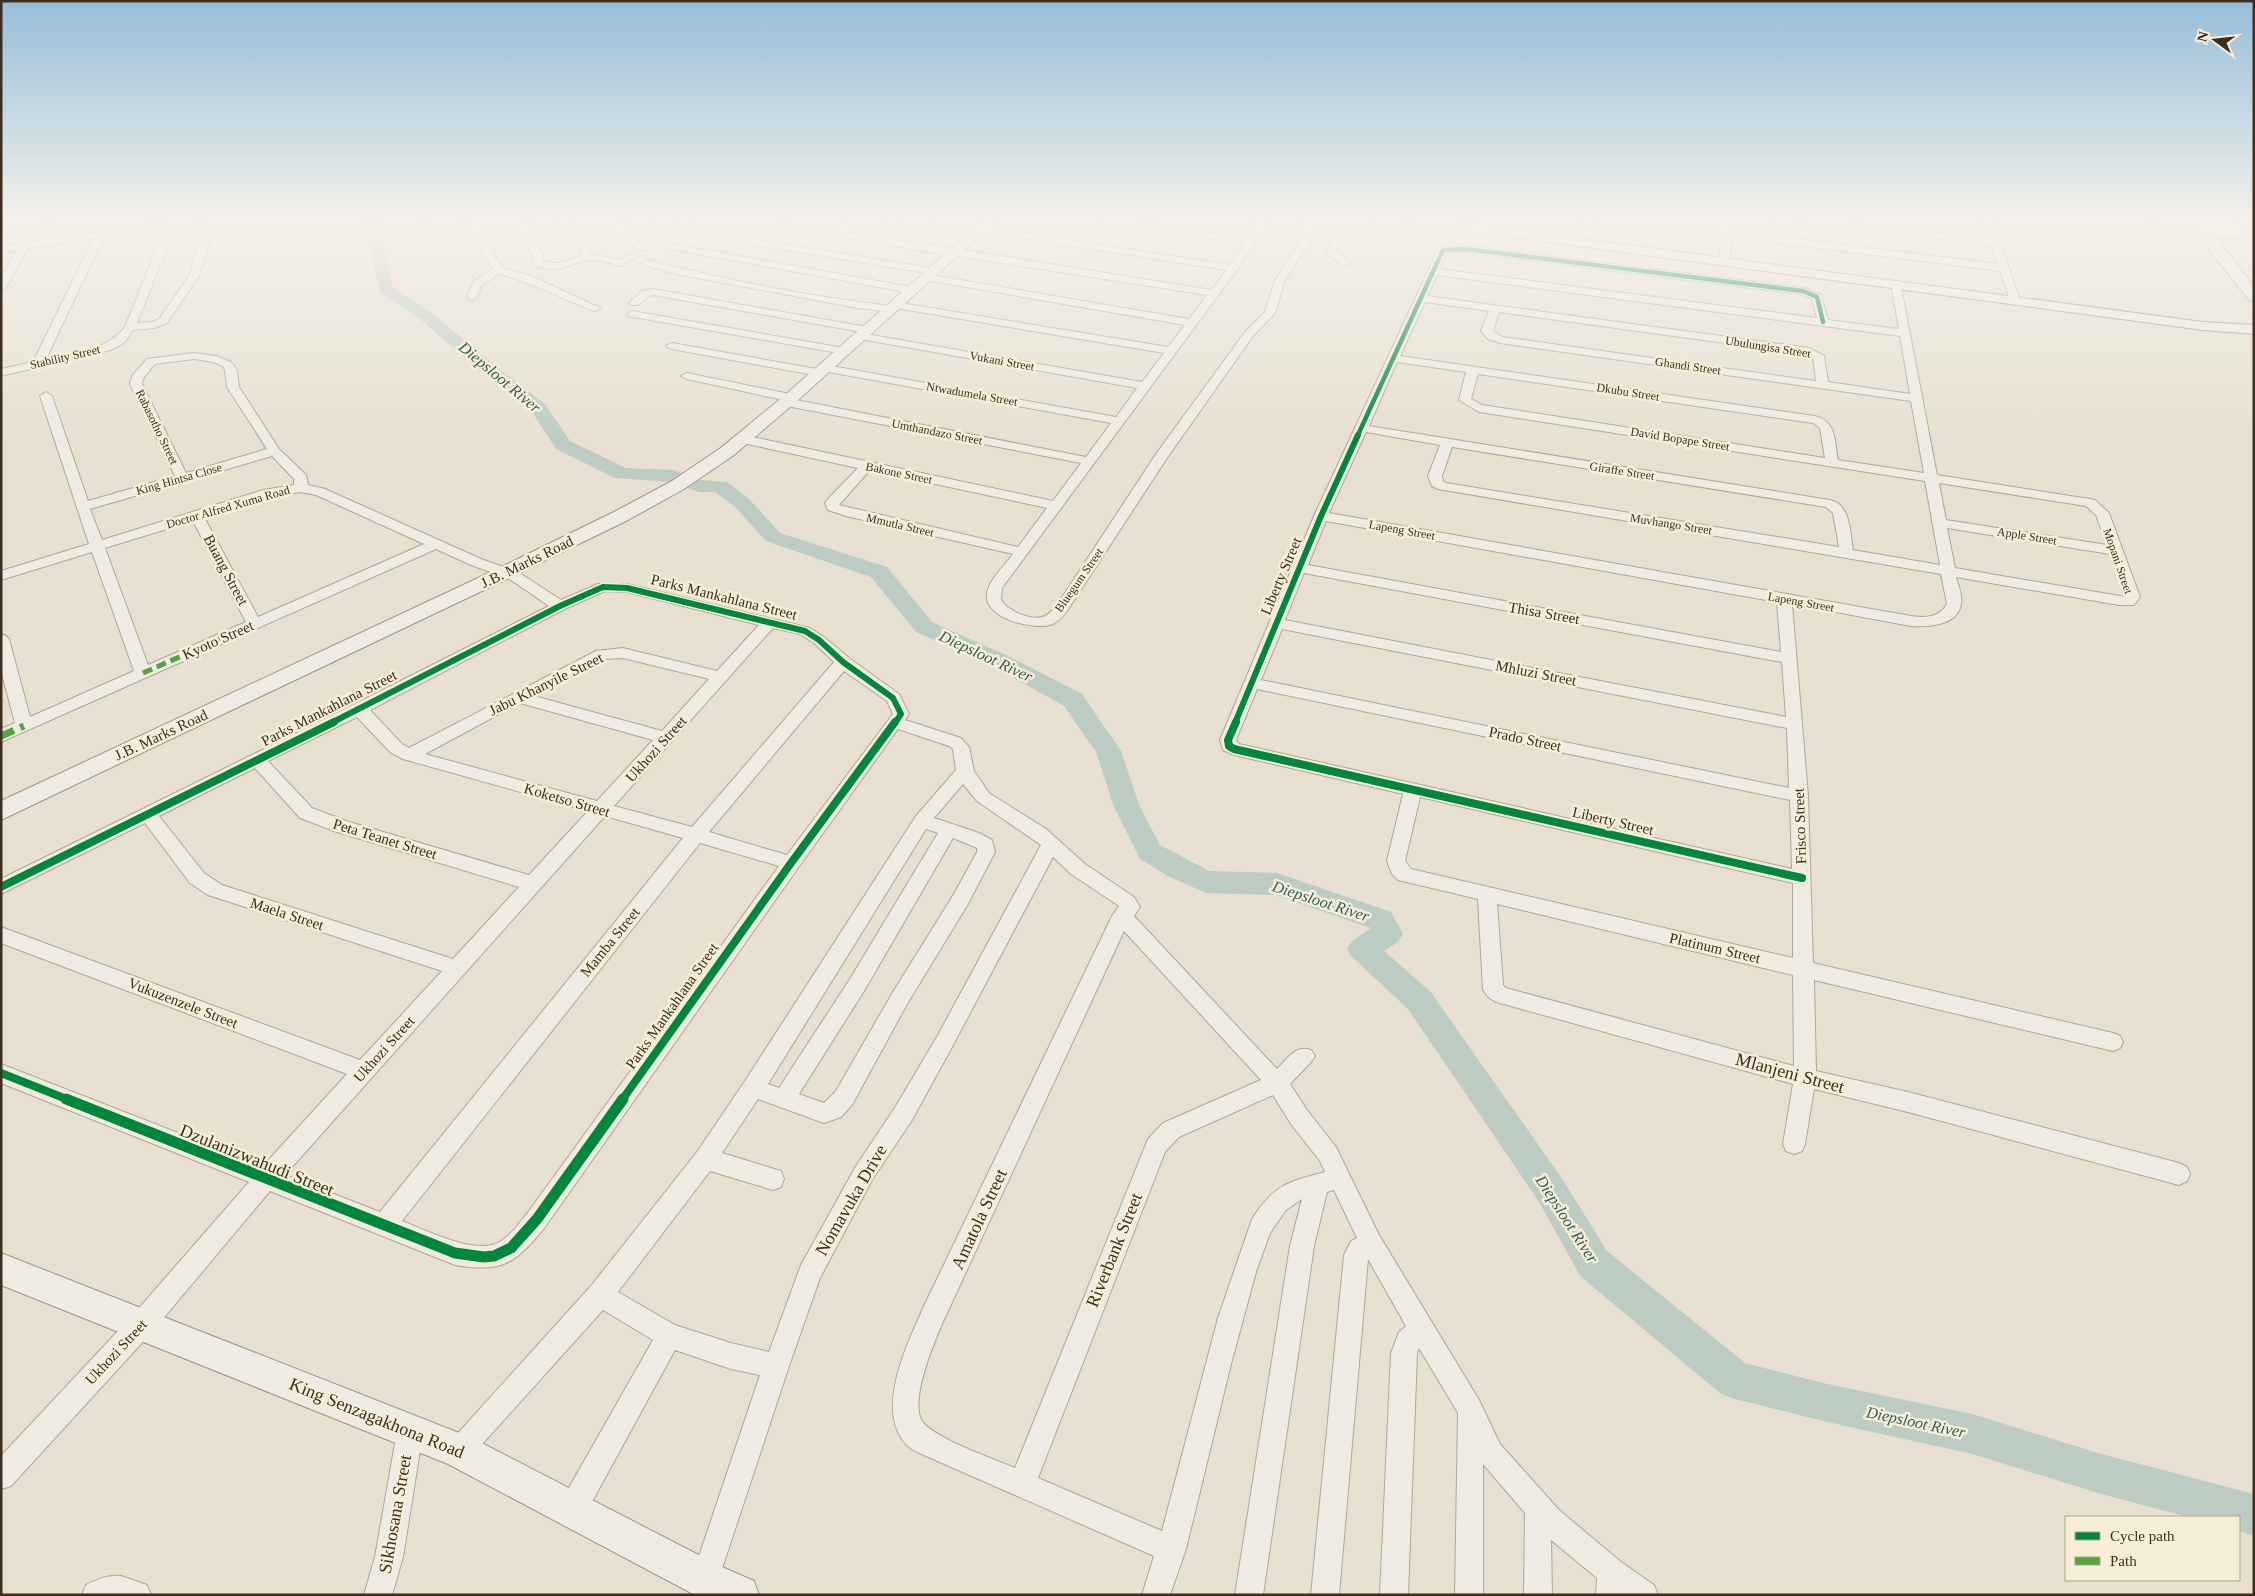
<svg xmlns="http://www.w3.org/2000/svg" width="2255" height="1596" viewBox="0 0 2255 1596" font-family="'Times New Roman',serif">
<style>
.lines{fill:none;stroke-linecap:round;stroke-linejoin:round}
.river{fill:#bcccc2;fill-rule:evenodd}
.street-casing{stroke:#ada599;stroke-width:2}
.secondary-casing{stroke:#9c958a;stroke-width:2}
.street{fill:#efebe3;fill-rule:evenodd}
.secondary{fill:#efebe3;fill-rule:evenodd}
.quiet-far1{stroke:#54a441;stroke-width:5;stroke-dasharray:10 5;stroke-linecap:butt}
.quiet{stroke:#54a441;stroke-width:7;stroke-dasharray:14 7;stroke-linecap:butt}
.cycleway-far3-casing{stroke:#f7eed8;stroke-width:6}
.cycleway-far2-casing{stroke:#f7eed8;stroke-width:9}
.cycleway-far1-casing{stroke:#f7eed8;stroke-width:11}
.cycleway-casing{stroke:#f7eed8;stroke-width:14}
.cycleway-far3{stroke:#00873e;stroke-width:4.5}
.cycleway-far2{stroke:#00873e;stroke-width:6}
.cycleway-far1{stroke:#00873e;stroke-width:8}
.cycleway{stroke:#00873e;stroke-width:11}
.labels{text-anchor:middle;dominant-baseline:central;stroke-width:5;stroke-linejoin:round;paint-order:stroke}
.far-street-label{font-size:12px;fill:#3d2e20;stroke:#f7eed8}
.street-label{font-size:15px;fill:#3d2e20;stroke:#f7eed8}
.water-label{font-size:16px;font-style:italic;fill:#2f5d5a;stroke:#f7eed8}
.near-street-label{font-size:18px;fill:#3d2e20;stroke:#f7eed8}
</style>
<rect width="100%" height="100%" fill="#e7e0d1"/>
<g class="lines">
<path class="river" d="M364,219H378L393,287L433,314L492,363L545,404L570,441L626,468L673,470L701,480L727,482L749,499L780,533L887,567L932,622L1008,656L1082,694L1121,751L1140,807L1160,845L1209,871L1277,873L1391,912L1403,934L1398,942L1384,951L1430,991L1563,1180L1607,1251L1745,1363L1823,1383L1972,1414L2098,1453L2254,1494V1536L2239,1531V1517H2187L2098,1493L1972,1454L1823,1421L1735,1399L1721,1394L1581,1277L1539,1202L1408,1009L1352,957L1347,949L1352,941L1371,928L1275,895L1206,893L1168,876L1140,859L1114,807L1096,752L1064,706L992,666L916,632L871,577L766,541L735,507L715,492H699L670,482L615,478L556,449L532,412L480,371L421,320L380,292Z"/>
<g class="street-casing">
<path id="street" d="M32,219H55L50,222L1,229V223Z
M191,219H216L199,276L167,323L154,328L133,330L125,342L111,350L1,376V369L33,362L94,238L28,248L6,288L1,291V278L17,250L1,252V246ZM205,222L189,276L159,319L152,322L137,323L175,227ZM165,228L125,327C107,351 73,353 46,359L104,237Z
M419,219H435L421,224L416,221Z
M467,219H477L478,222L508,219H533L531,221L524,222L543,255L542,260C555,267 571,261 583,255L574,242L560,228V219H570V227L581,238L592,254L619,260L635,252L640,255L620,266C612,264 598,258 589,260C569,263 555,277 533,263V255L515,223L481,228L492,252L504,269L529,275L600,308L595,311L591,310C560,298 531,282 499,274L482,285L477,297L472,300L467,297L474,281L493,268L482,252L472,229L450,232L441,237L436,234L444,227L469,223Z
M606,219H616L620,225L647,219H662L624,230L632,238L647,246L649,248L644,251C626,246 616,234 606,219Z
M664,219H677L704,229L699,232L696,231Z
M849,219H859L847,230V232L873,236L892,219H902L883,237L910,242L938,219H948L920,243L1212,290L1226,270L980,232L975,229L980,226L1230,265L1245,243L1095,222L1090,219H1113L1249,238L1255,228V223L1251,219H1262L1265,222V228L1237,270L1002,588L1001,600C1008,611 1032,622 1045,616C1051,613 1055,607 1059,602L1156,454L1245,332L1265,312L1275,280L1299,244L1303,232V219H1313V232L1309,244L1285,280L1275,313L1253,336L1167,458L1067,611C1063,616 1059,621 1053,624C1035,631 983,619 987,593C989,580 1005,565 1013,554L846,516L828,510L825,503L827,500L858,468L743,443L737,439L743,435L1053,501L1081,463L787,406L783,405L781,402L783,400L687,379L681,376L687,373L795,395L796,400L1086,457L1111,423L823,371L825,373L823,375L819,376L672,349L666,346L672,343L822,370L820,368L822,366L826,365L1116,417L1137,388L860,339L854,336L860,333L1142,382L1164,353L896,308L895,311L891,312L858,308L681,275L643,265L642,263L647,260C726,280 809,296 890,306L891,303L895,302L1168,347L1185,325L926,280L921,277L926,274L1189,319L1207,295L911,249L839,236L783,230L760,240L937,269V273L933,274L742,243L711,232L716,229L748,238L782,224L837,230ZM870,470L1047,508L1018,547L839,505Z
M1380,219H1391C1374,236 1355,231 1340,243L1337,251L1349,261V265H1341L1327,252C1330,233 1347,234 1362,229C1369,227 1374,223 1380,219Z
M1575,219H1587L1606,228L1601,231L1598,230Z
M1721,219H1731L1730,261L1725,264L1720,261Z
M1762,219H1772L1771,235L1774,236L1998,264L1991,245L1793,222L1788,219H1814L1989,239L1983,222L1984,219H1994L1993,222L2020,300L2019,302H2011L2000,271L1771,242L1761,236Z
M2138,219H2164L2202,223L2207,226L2202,229L2143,222Z
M668,243L911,287L916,290L911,293L665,248V244Z
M1465,246L1803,288L1821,295L1828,320L1899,329L1891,284L1896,281L1900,282L1937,475L2090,499L2095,500L2109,513L2140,597L2134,605H2119L1956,577C1958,584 1963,596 1961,604C1958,626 1927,627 1911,626L1792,604L1808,796L1813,963L2113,1033L2120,1036L2123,1042L2120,1048L2113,1051L1814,980L1816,1071L1908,1092L2179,1163L2187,1167L2190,1174L2187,1181L2179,1185L1908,1112L1814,1089L1805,1144L1802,1151L1794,1154L1786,1151L1783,1144L1793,1084L1500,1003C1492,1001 1487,997 1483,989L1478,899L1398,880L1392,874L1387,861L1403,794L1234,755L1223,750L1220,740L1314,516L1428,271L1439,248ZM1465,252L1801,294L1812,299L1817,318L1439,269L1447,253ZM1437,275L1900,336L1910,394L1828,382L1824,356L1809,348L1427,296ZM1425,302L1489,311L1481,331L1488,339L1500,343L1911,401L1924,473L1838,460C1834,440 1837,422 1815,416L1400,356ZM1499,312L1806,354L1813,358L1816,381L1502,337L1493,331ZM1397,362L1466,372L1459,400L1479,412L1925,481L1940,565L1853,550C1850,532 1851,505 1830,500L1369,426ZM1478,374L1813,423L1820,428L1825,458L1482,405L1471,399ZM1366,432L1440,445L1428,476L1432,486L1438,489L1941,574L1947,604C1939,618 1925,618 1911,616L1329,513ZM1452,447L1826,507L1833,513L1839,547L1446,483L1443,481L1442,476ZM1939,483L2086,506L2096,515L2107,545L1946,520ZM1326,521L1777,602L1781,652L1308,565ZM1947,528L2110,554L2126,597L1955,568ZM1304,573L1782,662L1786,717L1285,620ZM1282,629L1787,728L1789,788L1261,680ZM1257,689L1790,800L1792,869L1239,744L1236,740ZM1420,797L1793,883V958L1411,869L1405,861ZM1497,904L1793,975L1794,1066L1506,988L1503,985Z
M653,289L867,327L873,330L867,333L653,295L649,296L638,305H630L629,303L642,291Z
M632,311L844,348L850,351L844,354L628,316L627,314Z
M194,353L216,356L231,362L237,370L239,387L279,449L306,475L308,485L325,489L481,559L518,572L561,600L598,584H627L810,628L824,637L849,658L899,694L909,714L905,720L961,738L969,747L974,771L989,793L1046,829L1085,864L1134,897L1140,907L1134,916L1277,1069C1287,1059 1296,1044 1311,1050L1315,1056L1311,1062L1290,1084L1307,1110L1336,1147L1379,1235L1479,1400L1500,1444L1559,1510L1621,1562L1654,1585L1658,1595H1596L1597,1578L1551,1540L1552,1595H1524L1525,1513L1483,1464V1595H1455L1458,1413L1419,1348L1417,1353L1408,1595H1380L1391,1353L1399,1332L1406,1326L1368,1259L1339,1595H1311L1344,1255L1351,1241L1357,1238L1334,1190L1327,1192L1314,1246L1263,1595H1235L1290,1246L1302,1199L1286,1210L1270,1233L1256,1272L1231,1364L1186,1549L1170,1595H1142L1154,1556L926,1456C920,1453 914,1451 909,1447C872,1413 908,1343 924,1306L1112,916L1119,906L1071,874L1053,857L952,1047L912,1120L872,1180L820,1278L789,1366L714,1593L710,1595L694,1593L690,1583L760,1375L731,1369L675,1350L582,1520L572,1524L562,1520L558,1510L562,1500L653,1340L603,1310L468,1460L459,1464L450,1460L446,1451L450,1442L591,1286L697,1152L745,1081L916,816L956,770L953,749L949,746L898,729L798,868L545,1227C516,1263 503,1273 455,1265L270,1191L151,1333L11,1486L1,1489V1456L133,1315L249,1182L1,1083V1064L263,1166L347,1074L1,943V927L360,1060L442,971L208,895L190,883L145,823L1,894V879L353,705L549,606L508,578L471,565L436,549L1,742V729L15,723L1,670V634L6,636L9,639L30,717L134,671L92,552L1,580V571L89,544L40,396L46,392L52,396L88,501L175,476L130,384L132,376L147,359ZM194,359L213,362L223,366L225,370L227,387L267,449L186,473L142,384L144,377L155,364ZM272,456L294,479V485L263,490L102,540L90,509ZM301,492L316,495L424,544L258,617L204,517L270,497ZM193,521L246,622L148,665L105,548ZM605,591L627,592L759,625L717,671L623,648L596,651L409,748L402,744L370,710L565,609ZM773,628L800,634L814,643L834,662L692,827L614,806ZM623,658L709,679L662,731L534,696L604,659ZM844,671L887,701L893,714L787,855L709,832ZM520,703L653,740L597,801L425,754ZM357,717L390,752L403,759L588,811L529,875L346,821L312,808L268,761ZM255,768L300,818L334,831L519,887L453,959L222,885L204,873L159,816ZM963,784L977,801L1041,845L938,1035L896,1106L856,1166L801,1265L769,1352L731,1343L675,1325L618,1292L710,1171L773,1190L781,1187L784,1179L781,1171L722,1153L758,1099L824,1123L841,1117L852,1105L907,1004L968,904L995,852L992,840L979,833L934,818ZM605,816L683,838L380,1212L285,1175ZM926,829L938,833L850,979L779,1088L768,1084ZM953,838L977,848V852L954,894L893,992L836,1091L824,1103L799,1094L864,991ZM700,843L779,866L529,1211C520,1222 509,1239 495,1244C470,1253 426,1230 402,1221ZM1124,931L1261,1080L1163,1123L1148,1139L1015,1468C995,1459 929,1437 921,1419C911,1398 933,1345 942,1324ZM1273,1095L1291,1124L1320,1161L1325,1172C1287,1182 1274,1185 1252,1219L1218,1318L1162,1531L1038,1478L1165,1152L1179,1137Z
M410,1419L419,1423L423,1432L403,1557L392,1595H364L375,1557L397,1432L401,1423Z
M121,1576L147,1585L151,1595H82L86,1585C98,1579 108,1575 121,1576Z"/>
</g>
<g class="secondary-casing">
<path id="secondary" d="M985,219H998L797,401L734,455L684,489L628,520L505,580L1,820V801L491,572L614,512L672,481L722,447L785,395Z
M1401,219H1433L2203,322L2254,325V334L2203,330L1407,223L1402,222Z
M2200,219L2234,222L2245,232C2237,240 2225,239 2216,237L2254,287V301L2249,300L2211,252L2195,226Z
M1,1253L472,1438L720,1566L754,1581L759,1595H695L448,1464L1,1285Z"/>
</g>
<use href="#street" class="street"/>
<use href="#secondary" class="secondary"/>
<path class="quiet-far1" d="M143,673L254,624"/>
<path class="quiet" d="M1,736L24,726"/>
<g class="cycleway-far3-casing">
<path id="cycleway-far3" d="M1357,437L1443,250L1465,249L1803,291L1817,297L1823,322"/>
</g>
<g class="cycleway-far2-casing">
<path id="cycleway-far2" d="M331,723L560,606L603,587L627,588L805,631L819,640L843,662L893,698L901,714L895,723
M1235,723L1321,516L1358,435"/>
</g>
<g class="cycleway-far1-casing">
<path id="cycleway-far1" d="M1236,722L1228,740L1229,746L1234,749L1802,878
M1,887L334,722
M1,1073L69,1100
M622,1100L791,863L895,722"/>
</g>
<g class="cycleway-casing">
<path id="cycleway" d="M66,1099L455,1253L484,1257L494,1256L511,1248L537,1219L623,1099"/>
</g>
<use href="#cycleway-far3" class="cycleway-far3"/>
<use href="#cycleway-far2" class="cycleway-far2"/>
<use href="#cycleway-far1" class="cycleway-far1"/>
<use href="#cycleway" class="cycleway"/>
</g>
<linearGradient id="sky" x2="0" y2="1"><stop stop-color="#96bed9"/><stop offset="0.5" stop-color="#f4f1ea"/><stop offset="1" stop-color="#f4f1ea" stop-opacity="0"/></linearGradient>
<rect width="2255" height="442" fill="url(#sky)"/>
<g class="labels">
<g class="far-street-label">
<text transform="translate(1768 347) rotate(9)">Ubulungisa Street</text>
<text transform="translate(65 357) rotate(-13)">Stability Street</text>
<text transform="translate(1002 361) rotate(10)">Vukani Street</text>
<text transform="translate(1688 366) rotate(8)">Ghandi Street</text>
<text transform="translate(1628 392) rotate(9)">Dkubu Street</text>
<text transform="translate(972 394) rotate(10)">Ntwadumela Street</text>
<text transform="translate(157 427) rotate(64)">Rabasotho Street</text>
<text transform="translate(937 432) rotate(11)">Umthandazo Street</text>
<text transform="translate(1680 439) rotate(9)">David Bopape Street</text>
<text transform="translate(1622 471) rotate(9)">Giraffe Street</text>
<text transform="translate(899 473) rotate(12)">Bakone Street</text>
<text transform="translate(179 479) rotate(-16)">King Hintsa Close</text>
<text transform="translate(228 507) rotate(-16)">Doctor Alfred Xuma Road</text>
<text transform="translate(1671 524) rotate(9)">Muvhango Street</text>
<text transform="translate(900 525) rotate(13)">Mmutla Street</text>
<text transform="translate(1402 530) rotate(10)">Lapeng Street</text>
<text transform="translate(2027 536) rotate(9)">Apple Street</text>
<text transform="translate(2118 561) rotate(71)">Mopani Street</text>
<text transform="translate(1079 580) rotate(-55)">Bluegum Street</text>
<text transform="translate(1801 602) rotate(10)">Lapeng Street</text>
</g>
<g class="street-label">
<text transform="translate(527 562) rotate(-26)">J.B. Marks Road</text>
<text transform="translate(226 570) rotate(62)">Buang Street</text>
<text transform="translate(1281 576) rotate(-67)">Liberty Street</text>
<text transform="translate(724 597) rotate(14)">Parks Mankahlana Street</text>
<text transform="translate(1544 613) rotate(10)">Thisa Street</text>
<text transform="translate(218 640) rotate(-24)">Kyoto Street</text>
<text transform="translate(1536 673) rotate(11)">Mhluzi Street</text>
<text transform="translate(546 684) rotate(-26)">Jabu Khanyile Street</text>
<text transform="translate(329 708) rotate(-27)">Parks Mankahlana Street</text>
<text transform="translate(161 735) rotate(-25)">J.B. Marks Road</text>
<text transform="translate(1525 739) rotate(12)">Prado Street</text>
<text transform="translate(656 749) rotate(-48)">Ukhozi Street</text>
<text transform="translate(567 800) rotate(16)">Koketso Street</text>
<text transform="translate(1613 821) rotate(13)">Liberty Street</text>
<text transform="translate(1800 826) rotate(-92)">Frisco Street</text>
<text transform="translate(385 839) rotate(17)">Peta Teanet Street</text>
<text transform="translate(287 914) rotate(18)">Maela Street</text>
<text transform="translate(610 942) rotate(-51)">Mamba Street</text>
<text transform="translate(1715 948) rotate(13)">Platinum Street</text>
<text transform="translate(183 1003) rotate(21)">Vukuzenzele Street</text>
<text transform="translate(672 1006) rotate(-55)">Parks Mankahlana Street</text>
<text transform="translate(384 1049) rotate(-48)">Ukhozi Street</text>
<text transform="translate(116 1352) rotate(-47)">Ukhozi Street</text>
</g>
<g class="water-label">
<text transform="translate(500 377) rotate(40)">Diepsloot River</text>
<text transform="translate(986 656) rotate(25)">Diepsloot River</text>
<text transform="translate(1321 901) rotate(18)">Diepsloot River</text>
<text transform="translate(1567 1219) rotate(57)">Diepsloot River</text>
<text transform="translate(1916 1422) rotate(12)">Diepsloot River</text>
</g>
<g class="near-street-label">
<text transform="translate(1790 1073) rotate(15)">Mlanjeni Street</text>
<text transform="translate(257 1160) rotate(22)">Dzulanizwahudi Street</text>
<text transform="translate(851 1200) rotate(-60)">Nomavuka Drive</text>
<text transform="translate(979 1219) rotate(-65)">Amatola Street</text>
<text transform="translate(1114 1250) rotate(-68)">Riverbank Street</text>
<text transform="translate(377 1418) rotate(22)">King Senzagakhona Road</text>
<text transform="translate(395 1514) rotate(-80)">Sikhosana Street</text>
</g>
</g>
<rect width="2255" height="1596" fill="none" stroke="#3d2e20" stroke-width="5"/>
<rect x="2065" y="1516" width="175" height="65" fill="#f7eed8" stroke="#ada18e"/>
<rect x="2075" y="1532" width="25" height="8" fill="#00873e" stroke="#ada18e"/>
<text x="2110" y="1541" font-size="15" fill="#3d2e20">Cycle path</text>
<rect x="2075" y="1557" width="25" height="8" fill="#54a441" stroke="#ada18e"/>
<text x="2110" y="1566" font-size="15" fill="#3d2e20">Path</text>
<g transform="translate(2215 40) rotate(285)" stroke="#f7eed8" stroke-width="4" paint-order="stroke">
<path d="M0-4L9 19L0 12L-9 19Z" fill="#3d2e20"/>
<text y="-8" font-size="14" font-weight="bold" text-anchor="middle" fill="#3d2e20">N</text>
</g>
</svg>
